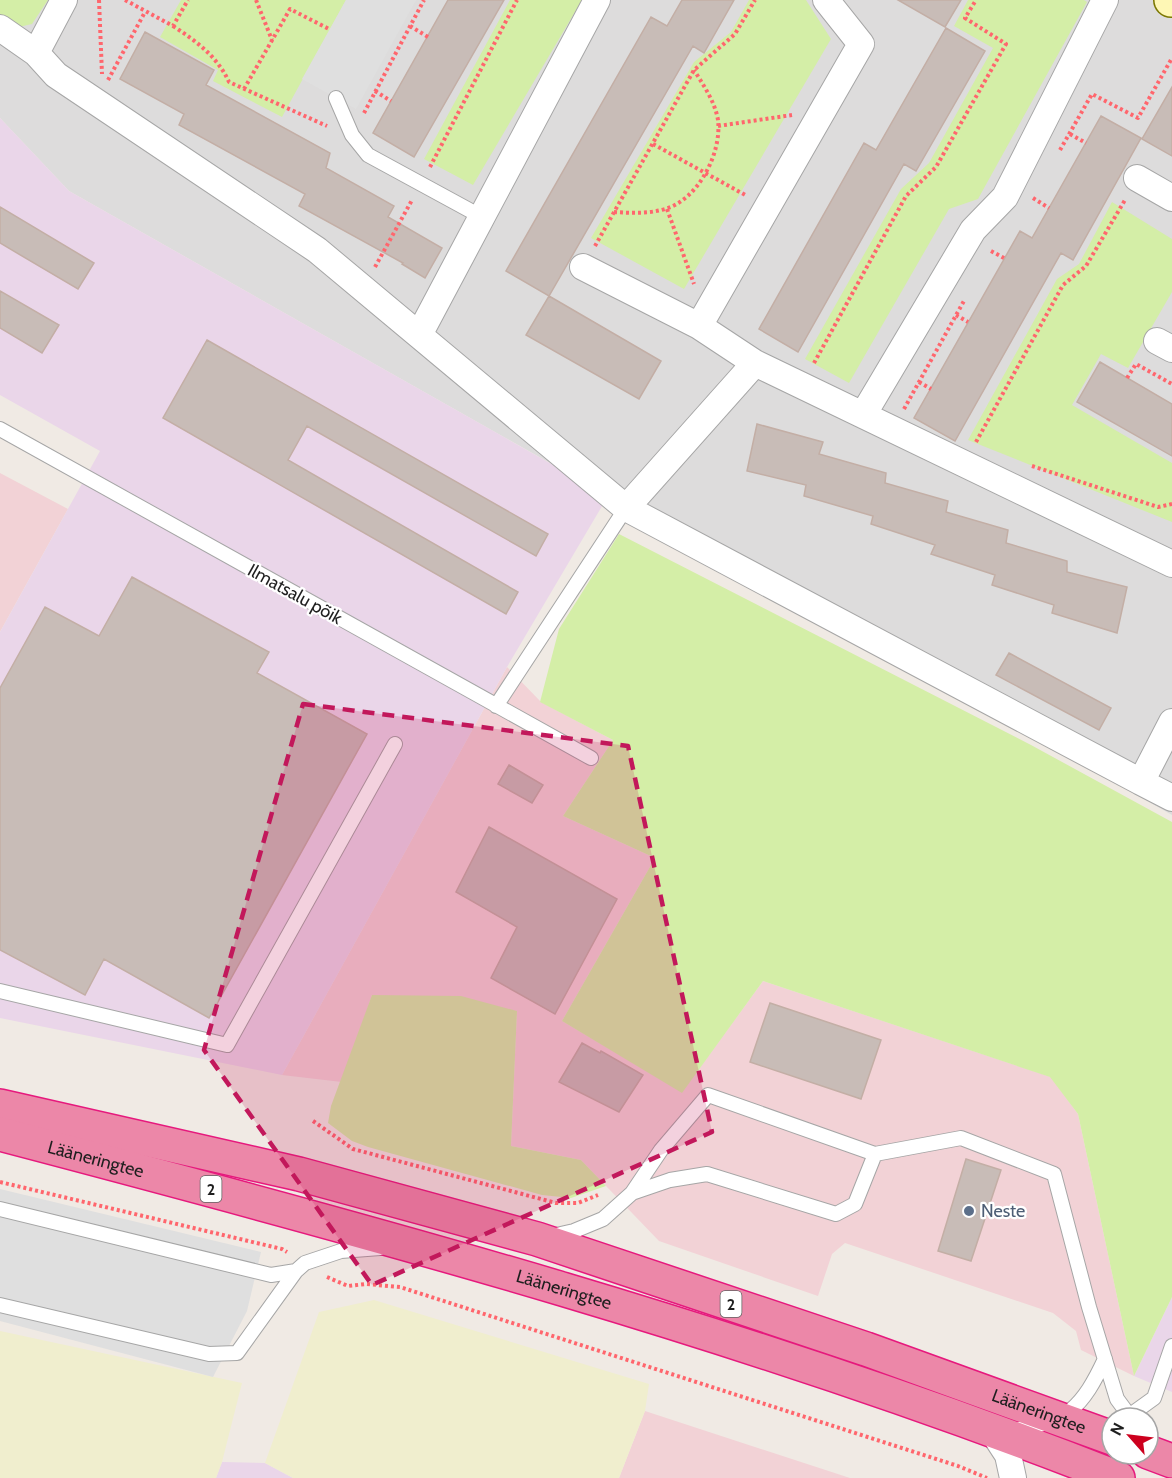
<svg xmlns="http://www.w3.org/2000/svg" width="1172" height="1478" viewBox="0 0 1172 1478" font-family="Cabin,sans-serif">
<style>
.residential{fill:#dddcdc}
.commercial{fill:#f2d2d6}
.industrial{fill:#ead6e9}
.farmland{fill:#f0eece}
.grass{fill:#d4eea7}
.parking{fill:#dfdfdf}
.building{fill:#c8bcb7;stroke:#c3aea5;stroke-width:1.5}
.lines{fill:none;stroke-linecap:round;stroke-linejoin:round}
.lane-casing{stroke:#a6a6a6;stroke-width:16}
.street-casing{stroke:#a6a6a6;stroke-width:28}
.secondary-casing{stroke:#7b7700;stroke-width:36}
.highway-casing{stroke:#e6197d;stroke-width:36}
.path{stroke:#ff666d;stroke-width:4;stroke-dasharray:3 3;stroke-linecap:butt}
.lane{stroke:#fff;stroke-width:14}
.street{stroke:#fff;stroke-width:26}
.secondary{stroke:#fef7b5;stroke-width:33}
.highway{stroke:#ec87a8;stroke-width:33}
.marked{fill:#c2185b;fill-opacity:0.2;stroke:#c2185b;stroke-width:4.5;stroke-dasharray:12 8;stroke-linejoin:round}
.service-dot{fill:#5c6f8a;stroke:#fff;stroke-width:2}
.labels{text-anchor:middle;dominant-baseline:central;stroke-width:4.5;stroke-linejoin:round;paint-order:stroke}
.shield{fill:#fff;stroke:#626262;stroke-width:1.5}
.shield-label{font-size:16px;font-weight:bold;fill:#1f1f1f}
.street-label{font-size:18px;fill:#1f1f1f;stroke:#fff}
.service-label{font-size:18px;fill:#4e5e75;stroke:#fff;text-anchor:start}
</style>
<rect width="100%" height="100%" fill="#f0eae4"/>
<path class="residential" d="M0,0H1172V815L69,191L0,118Z"/>
<path class="commercial" d="M0,473L68,509L0,632Z
M507,667L541,702L613,740L563,816L655,858L562,1021L682,1092L763,981L1051,1077L1078,1114L1134,1376L1081,1350L1076,1331L1053,1313L845,1243L832,1254L818,1296L659,1241L581,1160L511,1146L517,1011L372,995L342,1082L282,1075Z
M645,1411L850,1478H619Z"/>
<path class="industrial" d="M0,118L69,191L608,496L507,667L282,1075L0,1018V632L100,451L0,395Z
M1172,1297V1392L1134,1376Z
M222,1462L265,1463L293,1478H216Z"/>
<path class="farmland" d="M374,1300L649,1384L645,1411L619,1478H293L265,1463L319,1312Z
M0,1331L242,1383L222,1462L216,1478H0Z"/>
<path class="grass" d="M0,0H48L32,24L19,27L0,19Z
M181,0H346L282,117L213,81L218,70L160,37Z
M510,0H582L473,185L424,159Z
M749,0H806L831,39L684,289L591,238L694,62L731,32Z
M968,0H1084L1087,2L978,199L949,209L849,383L805,359L901,189L929,163L993,48L954,26Z
M1112,202L1172,239V292L1128,368L1101,354L1072,405L1172,463V522L968,440L1057,279L1079,264Z
M619,534L1031,745L1172,822V1297L1134,1376L1078,1114L1050,1077L763,981L682,1093L562,1021L655,858L563,816L613,740L540,702L559,629Z
M372,995L461,996L517,1011L511,1146L581,1160L606,1186L571,1198L542,1195L368,1147L352,1141L328,1123L331,1106Z"/>
<path class="parking" d="M346,0H416L356,109L302,79Z
M0,1189L261,1252L247,1311L213,1377L0,1321Z"/>
<path class="building" d="M448,0H504L414,157L373,133Z
M682,0H734L704,53L693,46L549,296L506,271L651,17L667,26Z
M898,0H961L945,27Z
M946,28L985,51L916,171L904,164L798,352L759,329L864,143L876,150Z
M145,32L214,70L206,85L330,153L326,168L394,206L388,217L442,248L425,278L402,264L403,263L299,206L305,194L179,125L184,114L120,79Z
M1172,87V156L1142,139Z
M1101,116L1141,138L1073,260L1061,253L955,441L914,418L1020,231L1032,238Z
M0,207L94,263L78,289L0,243Z
M0,291L59,325L42,353L0,328Z
M549,296L661,361L639,399L526,335Z
M207,340L548,534L536,556L307,426L288,460L518,592L506,614L163,418Z
M1100,362L1172,404V456L1077,402Z
M757,424L823,442L819,454L886,473L885,483L948,501L946,512L1008,530L1006,543L1067,561V572L1127,587L1117,633L1052,613L1054,605L992,585L995,575L931,554L935,545L871,524L873,516L804,496L806,485L747,471Z
M132,577L269,652L257,673L367,734L209,1018L104,959L85,995L0,950V688L45,607L99,636Z
M1009,653L1111,708L1099,730L996,675Z
M509,765L543,785L532,803L498,784Z
M489,827L617,899L555,1014L491,978L517,927L456,892Z
M770,1003L881,1040L861,1099L750,1062Z
M582,1043L600,1053L601,1051L643,1075L619,1112L559,1082Z
M966,1159L1001,1170L971,1261L938,1251Z"/>
<g class="lines">
<g class="lane-casing">
<path id="lane" d="M336,98L352,135L368,155L482,217
M0,429L591,758
M496,706L626,508
M0,991L227,1045L395,744
M632,1193L670,1180L707,1174L836,1214L855,1204L875,1154
M0,1209L271,1275L296,1271L305,1263L341,1251L380,1248
M552,1236L574,1231L603,1219L632,1193L661,1150L708,1095L875,1154L961,1138L1054,1174L1089,1307L1117,1399L1131,1418
M0,1305L209,1354L237,1353L296,1271
M1129,1416L1154,1398L1172,1346
M1013,1430C1067,1424 1083,1406 1105,1359"/>
</g>
<g class="street-casing">
<path id="street" d="M0,28L36,53L56,75L317,250L626,508L1141,782
M36,53L64,0
M1137,178L1172,198
M583,267L699,326L861,44L826,0
M699,326L755,363
M419,335L597,0
M1157,341L1172,349
M863,415L973,230L1005,197L1105,0
M626,508L755,363L1172,564
M1172,722L1141,782L1172,798
M993,1432L1008,1455L1013,1478"/>
</g>
<g class="secondary-casing">
<path id="secondary" d="M1171,0H1172"/>
</g>
<g class="highway-casing">
<g id="highway">
<path id="s1" d="M0,1106L299,1174L537,1239L866,1349L1112,1438"/>
<path id="s2" d="M0,1134C377,1233 754,1335 1118,1478"/>
<path d="M1148,1452L1172,1461"/>
</g>
</g>
<path class="path" d="M99,0L102,74
M125,0L173,26L188,0
M256,0L272,40
M173,26C196,41 217,56 229,82L327,126
M410,26L428,37
M108,80L145,12
M244,89L290,9L329,29
M375,91L391,101
M364,113L424,0
M718,126L792,115
M1070,134L1086,143
M653,144L747,196
M1060,150L1092,94L1138,118L1172,58
M430,167L517,0
M1033,198L1049,208
M667,209L694,284
M614,212C631,213 648,214 665,209C698,200 722,153 718,120C715,102 704,86 694,70
M595,246L694,70L735,34L755,0
M991,251L1004,258
M375,267L412,200
M956,315L968,322
M814,363L906,196L936,167L1006,44L965,18L976,0
M1127,378L1136,364L1172,384
M919,382L931,389
M904,409L965,299
M976,442L1063,285L1086,266L1125,200
M1032,466L1158,507L1172,504
M313,1121L353,1149L556,1203H578L598,1195
M0,1182L282,1249L287,1252
M327,1277L348,1286L366,1284L400,1287L958,1466L987,1478"/>
<use href="#lane" class="lane"/>
<use href="#street" class="street"/>
<use href="#secondary" class="secondary"/>
<use href="#highway" class="highway"/>
</g>
<path class="marked" d="M303,704L628,746L712,1132L372,1285L204,1050Z"/>
<circle class="service-dot" cx="969" cy="1211" r="6"/>
<g class="labels">
<g class="shield">
<rect x="200.5" y="1176" width="21" height="26" rx="4.5"/>
<rect x="720.5" y="1291" width="21" height="26" rx="4.5"/>
</g>
<g class="shield-label">
<text x="211" y="1189">2</text>
<text x="731" y="1304">2</text>
</g>
<g class="street-label">
<text transform="translate(295 594) rotate(29)">Ilmatsalu põik</text>
<text stroke="none"><textPath href="#s2" startOffset="99">Lääneringtee</textPath></text>
<text stroke="none"><textPath href="#s2" startOffset="585">Lääneringtee</textPath></text>
<text stroke="none"><textPath href="#s1" startOffset="1084">Lääneringtee</textPath></text>
</g>
<g class="service-label">
<text x="981" y="1211">Neste</text>
</g>
</g>
<g transform="translate(1130 1436) rotate(298)"><circle r="28" fill="#ffffff" stroke="#a5a5a5" stroke-width="1.5"/>
<path d="M0-4.5L10 22L0 15L-10 22Z" fill="#cd001e"/>
<text y="-9" font-size="16" font-weight="bold" text-anchor="middle" fill="#1f1f1f">N</text>
</g>
</svg>
